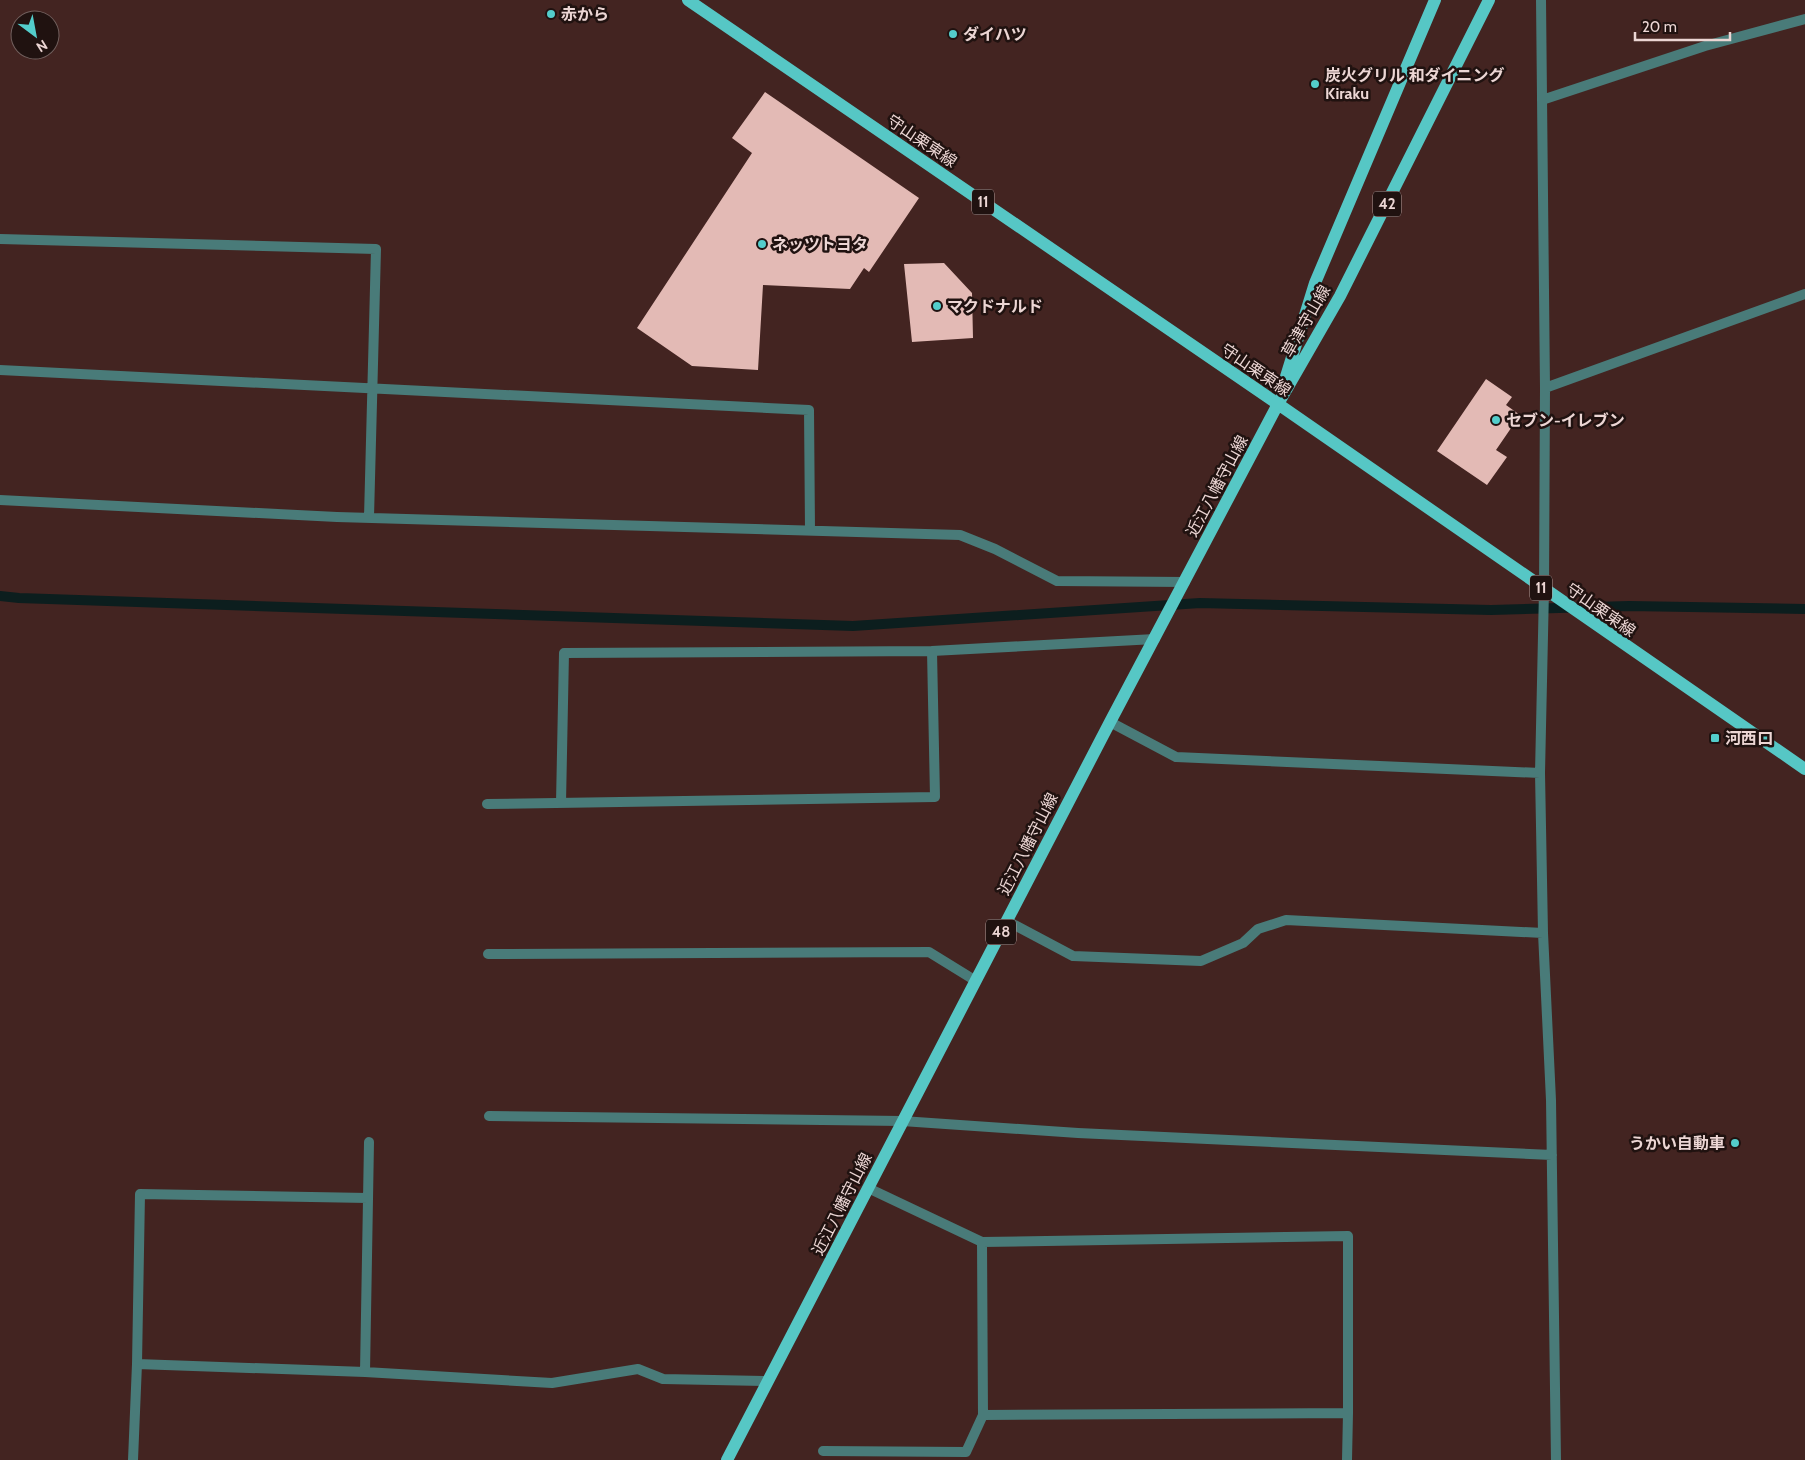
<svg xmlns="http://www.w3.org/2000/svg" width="1805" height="1460" viewBox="0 0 1805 1460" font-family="Cabin,'Noto Sans JP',sans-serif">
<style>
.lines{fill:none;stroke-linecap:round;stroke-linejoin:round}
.stream{stroke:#0c1e1e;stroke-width:10}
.building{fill:#e3bab5}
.service{stroke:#497b79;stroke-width:10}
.minor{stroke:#497b79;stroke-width:10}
.primary{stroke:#56c7c5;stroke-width:12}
.poi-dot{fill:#53cdcb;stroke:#201210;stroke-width:2}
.labels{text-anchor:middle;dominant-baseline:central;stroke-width:5;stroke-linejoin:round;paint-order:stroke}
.shield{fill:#201210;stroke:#af9b99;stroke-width:1}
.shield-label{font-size:15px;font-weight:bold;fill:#ecd6d4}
.poi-label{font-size:16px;font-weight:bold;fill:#ecd6d4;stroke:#201210;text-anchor:start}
.street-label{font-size:16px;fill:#ecd6d4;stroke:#201210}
</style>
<rect width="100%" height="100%" fill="#432421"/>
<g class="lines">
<path class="stream" d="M0,596L19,598L853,626L1200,603L1491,610L1629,606L1805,609"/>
</g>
<path class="building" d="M765,92L919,198L869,272L864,268L850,289L763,285L758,370L692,366L637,328L752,153L732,138Z
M944,263L972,293L973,338L912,342L904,264Z
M1486,379L1512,397L1506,405L1520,415L1496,450L1507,457L1487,485L1437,451Z"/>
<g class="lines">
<path class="service" d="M488,954L929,952L976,981"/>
<path class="minor" d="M1541,0L1545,388L1544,590L1540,773L1543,933L1551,1100L1556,1460
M1542,100L1705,46L1805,19
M0,239L376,249L369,517
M0,370L809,410L810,530
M1545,388L1805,294
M0,500L337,517L960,535L995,549L1057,581L1185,582
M1110,722L1176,757L1540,773
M561,803L564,653L932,651
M487,804L935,797L932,651L1155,639
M1007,921L1073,956L1201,961L1243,943L1258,929L1286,920L1543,933
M489,1116L902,1121L1078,1133L1552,1155
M868,1188L982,1242
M137,1364L365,1372L552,1383L638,1369L663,1379L768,1381
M365,1372L369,1142
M983,1415L1348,1413
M823,1451L966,1452L983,1415L982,1242L1348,1236V1413L1347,1460
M133,1460L137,1364L140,1194L368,1198"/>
<path class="primary" d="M688,0L1278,404L1805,769
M1284,383L1315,283L1435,0
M727,1460L1110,722L1278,404L1340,296L1489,0"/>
</g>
<g class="poi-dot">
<circle cx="551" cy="14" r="5"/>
<circle cx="953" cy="34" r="5"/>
<circle cx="1315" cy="84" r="5"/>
<circle cx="762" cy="244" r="5"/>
<circle cx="937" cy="306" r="5"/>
<circle cx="1496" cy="420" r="5"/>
<rect x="1710" y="733" width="10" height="10" rx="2.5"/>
<circle cx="1735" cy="1143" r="5"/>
</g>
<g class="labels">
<g class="shield">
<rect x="972" y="189.5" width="22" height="25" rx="4"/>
<rect x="1373" y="191.5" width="28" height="25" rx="4"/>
<rect x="1530" y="575.5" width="22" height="25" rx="4"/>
<rect x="986" y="919.5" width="30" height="25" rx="4"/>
</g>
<g class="shield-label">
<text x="983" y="202">11</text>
<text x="1387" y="204">42</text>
<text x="1541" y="588">11</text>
<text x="1001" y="932">48</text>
</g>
<g class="poi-label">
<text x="561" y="14">赤から</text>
<text x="963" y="34">ダイハツ</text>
<text x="1325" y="75">炭火グリル 和ダイニング<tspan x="1325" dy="18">Kiraku</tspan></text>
<text x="772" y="244">ネッツトヨタ</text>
<text x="947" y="306">マクドナルド</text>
<text x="1506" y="420">セブン-イレブン</text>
<text x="1725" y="738">河西口</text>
<text x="1725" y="1143" text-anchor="end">うかい自動車</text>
</g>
<g class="street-label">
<text transform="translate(922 141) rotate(34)">守山栗東線</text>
<text transform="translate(1306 321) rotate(-60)">草津守山線</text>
<text transform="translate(1256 370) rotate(34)">守山栗東線</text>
<text transform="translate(1217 486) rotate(-62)">近江八幡守山線</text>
<text transform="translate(1601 610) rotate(35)">守山栗東線</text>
<text transform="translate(1028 844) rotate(-63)">近江八幡守山線</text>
<text transform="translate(842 1204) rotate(-63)">近江八幡守山線</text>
</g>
</g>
<g transform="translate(35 35) rotate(148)"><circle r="24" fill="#201210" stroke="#72605e"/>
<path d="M0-4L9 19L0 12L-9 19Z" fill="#53cdcb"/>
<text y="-8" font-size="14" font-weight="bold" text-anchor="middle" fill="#ecd6d4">N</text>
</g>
<path d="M1635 32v8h95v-8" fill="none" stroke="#ecd6d4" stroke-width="2.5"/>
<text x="1642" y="32" font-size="15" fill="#ecd6d4" stroke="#201210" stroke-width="4" paint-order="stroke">20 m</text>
</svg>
